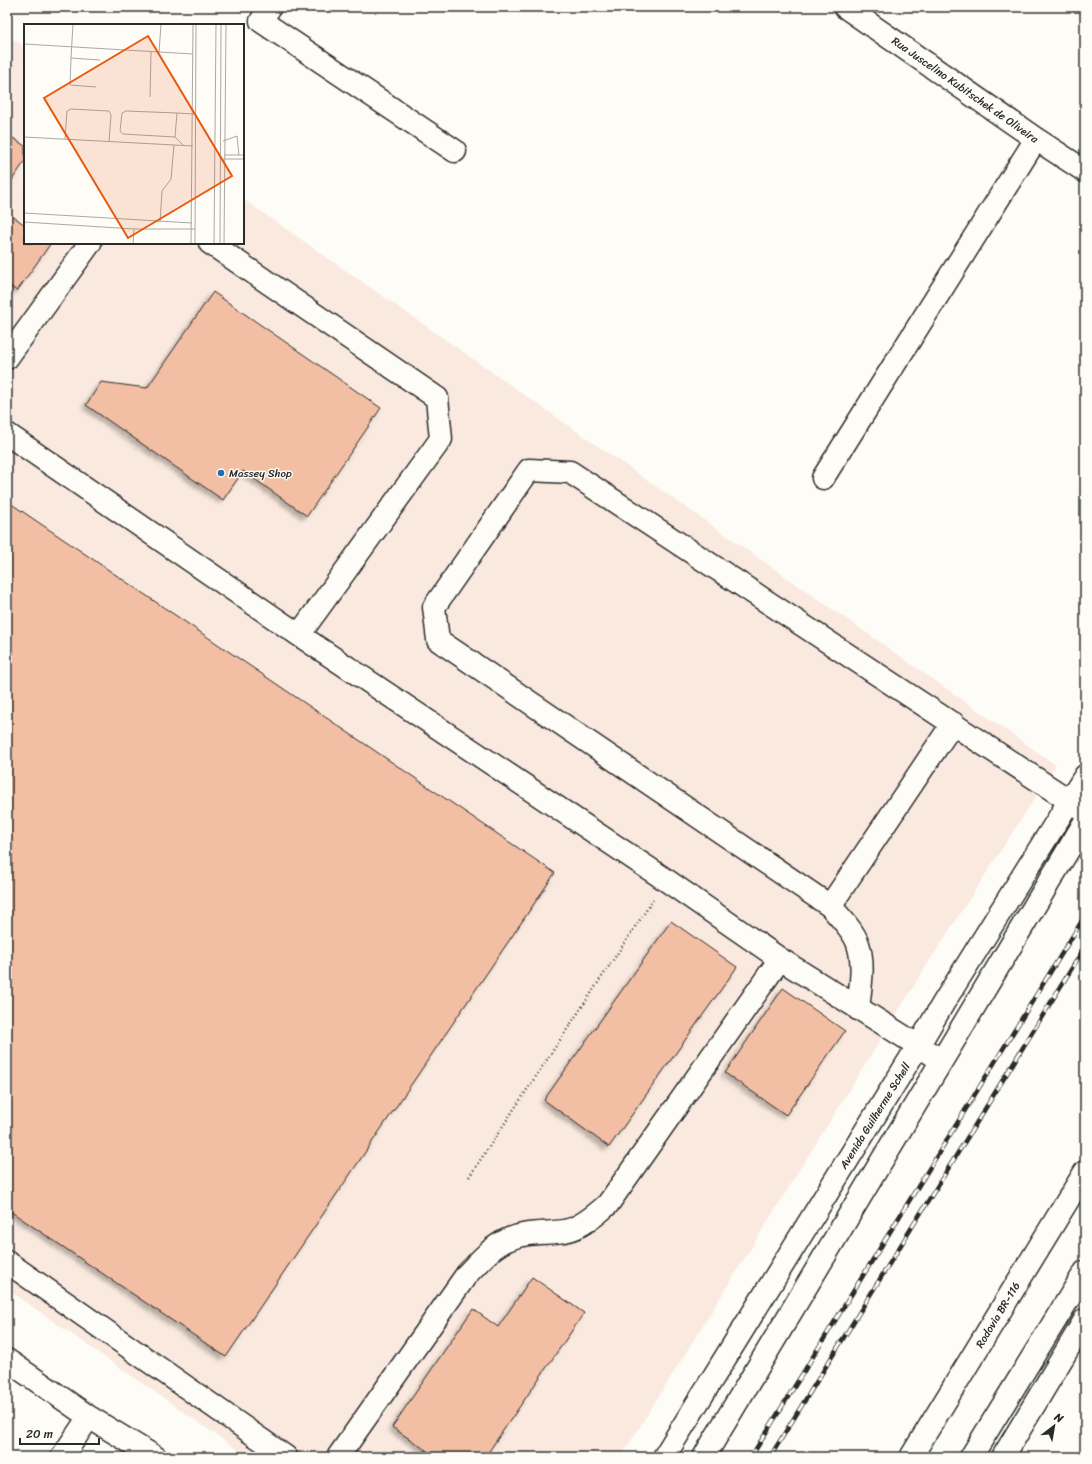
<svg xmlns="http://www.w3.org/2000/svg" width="1092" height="1464" viewBox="0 0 1092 1464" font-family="Sriracha,sans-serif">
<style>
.built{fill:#fae9de}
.building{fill:#f2bea4;stroke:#2b2b2b;filter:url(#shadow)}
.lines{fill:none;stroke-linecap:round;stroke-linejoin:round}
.minor-casing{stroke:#2b2b2b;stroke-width:25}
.major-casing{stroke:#2b2b2b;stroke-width:25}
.highway-casing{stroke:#2b2b2b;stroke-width:25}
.path{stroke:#2b2b2b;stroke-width:2.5;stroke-dasharray:1 3;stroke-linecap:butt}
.minor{stroke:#fdfcf7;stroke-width:22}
.major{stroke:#fdfcf7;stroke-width:22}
.highway{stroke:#fdfcf7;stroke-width:22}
.rail-casing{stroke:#2b2b2b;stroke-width:4.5}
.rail{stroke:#fdfcf7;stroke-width:3;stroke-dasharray:9;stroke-linecap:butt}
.poi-dot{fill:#1f6fb2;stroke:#fdfcf7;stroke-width:1.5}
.labels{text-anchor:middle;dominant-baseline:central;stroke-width:3;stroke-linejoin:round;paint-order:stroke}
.street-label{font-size:11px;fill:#2b2b2b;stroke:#fdfcf7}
.poi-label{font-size:11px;fill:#2b2b2b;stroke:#fdfcf7;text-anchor:start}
.inset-road{fill:none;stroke:#a9a8a5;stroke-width:1}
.view{fill:#e8590c;fill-opacity:0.15;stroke:#e8590c;stroke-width:2}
.inset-edge{fill:none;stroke:#2b2b2b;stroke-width:2}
</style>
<defs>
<filter id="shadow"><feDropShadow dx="-3.5" dy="3.5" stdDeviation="2" flood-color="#0004"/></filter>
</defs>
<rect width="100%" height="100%" fill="#fdfcf7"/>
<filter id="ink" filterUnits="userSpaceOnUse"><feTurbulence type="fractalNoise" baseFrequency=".025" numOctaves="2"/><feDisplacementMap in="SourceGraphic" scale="8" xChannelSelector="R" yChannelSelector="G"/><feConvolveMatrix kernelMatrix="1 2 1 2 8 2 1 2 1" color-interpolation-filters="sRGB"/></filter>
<g filter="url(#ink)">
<path class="built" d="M7,35L25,47V243H243V199L1056,765L930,960L621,1457H248L7,1289Z"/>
<path class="building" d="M7,134L25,146V161L7,187Z
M7,212L25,225V243H51L17,291L7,284Z
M213,292L381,408L307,516L243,471L223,500L86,405L101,382L147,388Z
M7,501L555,873L226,1357L7,1209Z
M671,921L737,967L609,1147L544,1100Z
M783,988L845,1031L786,1115L725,1073Z
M532,1277L584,1313L485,1457H436L392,1427L473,1309L498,1327Z"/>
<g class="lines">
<g class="minor-casing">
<path id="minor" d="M270,7L261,21L455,151
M845,7L1036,139L1085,171
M210,243L437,398L441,439L299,635
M7,358L90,243
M7,434L299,635L666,880L780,959L941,1060
M823,478L1036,139
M953,723L830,906L438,640L434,607L529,470L570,472L1085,811
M830,906C839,916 854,931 858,944C865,964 860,989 858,1009
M7,1262L286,1457
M7,1360L89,1417L155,1457
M62,1457L89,1417
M338,1457L467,1274C479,1262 491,1247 507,1240C526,1231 544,1234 564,1231C580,1229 597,1214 608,1204L780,959"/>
</g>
<g class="major-casing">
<path id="major" d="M664,1457L918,1046L944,1002L1085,776
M704,1457L1085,822
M1003,1457L1085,1320"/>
</g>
<g class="highway-casing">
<path id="highway" d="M911,1457L1085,1172
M971,1457L1085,1272"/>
</g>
<path class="path" d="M469,1177L653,900"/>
<use href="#minor" class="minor"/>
<use href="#major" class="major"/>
<use href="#highway" class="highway"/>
<g class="rail-casing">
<path id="rail" d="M751,1457L1085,916
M770,1457L1085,947"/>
</g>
<use href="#rail" class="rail"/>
</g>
</g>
<circle class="poi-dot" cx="221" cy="473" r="4"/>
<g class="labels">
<g class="street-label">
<text transform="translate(965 90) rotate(35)">Rua Juscelino Kubitschek de Oliveira</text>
<text transform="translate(875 1116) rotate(-58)">Avenida Guilherme Schell</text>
<text transform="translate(998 1315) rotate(-59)">Rodovia BR-116</text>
</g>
<g class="poi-label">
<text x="229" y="473">Massey Shop</text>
</g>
</g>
<g transform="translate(24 24)">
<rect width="220" height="220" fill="#fdfcf7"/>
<path class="inset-road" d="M0,20L169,30M135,29L137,0M47,34L49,0M72,63L46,61L47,34L76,36M126,73L127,28M153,89L151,113L99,110L96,107L98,89L102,87L153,89L170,90M0,113L169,122M151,113L160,122M41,115L43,87L47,85L85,87L87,91L85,118M199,117L213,112L215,131M200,131H220M199,135H220M0,189L168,199M0,198L110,205H171M136,198L138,167L147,155L150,121M109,220L110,205M167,220L169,0M171,220L172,0M190,220L192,0M196,220L197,0M200,220L202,0"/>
<path class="view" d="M124,12L208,152L104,214L20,74Z"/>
<rect width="220" height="220" class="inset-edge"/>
</g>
<rect width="1092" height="1464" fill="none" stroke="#fdfcf7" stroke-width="24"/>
<rect x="12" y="12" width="1068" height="1440" fill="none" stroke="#2b2b2b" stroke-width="1.5" filter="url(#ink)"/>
<g transform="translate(1054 1426) rotate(31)" stroke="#fdfcf7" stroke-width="3" paint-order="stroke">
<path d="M0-3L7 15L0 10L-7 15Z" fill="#2b2b2b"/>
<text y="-6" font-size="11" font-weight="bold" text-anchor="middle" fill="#2b2b2b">N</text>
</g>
<path d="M20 1438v6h79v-6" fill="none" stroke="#2b2b2b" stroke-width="2"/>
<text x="26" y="1438" font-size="12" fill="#2b2b2b" stroke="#fdfcf7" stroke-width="3" paint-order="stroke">20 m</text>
</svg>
